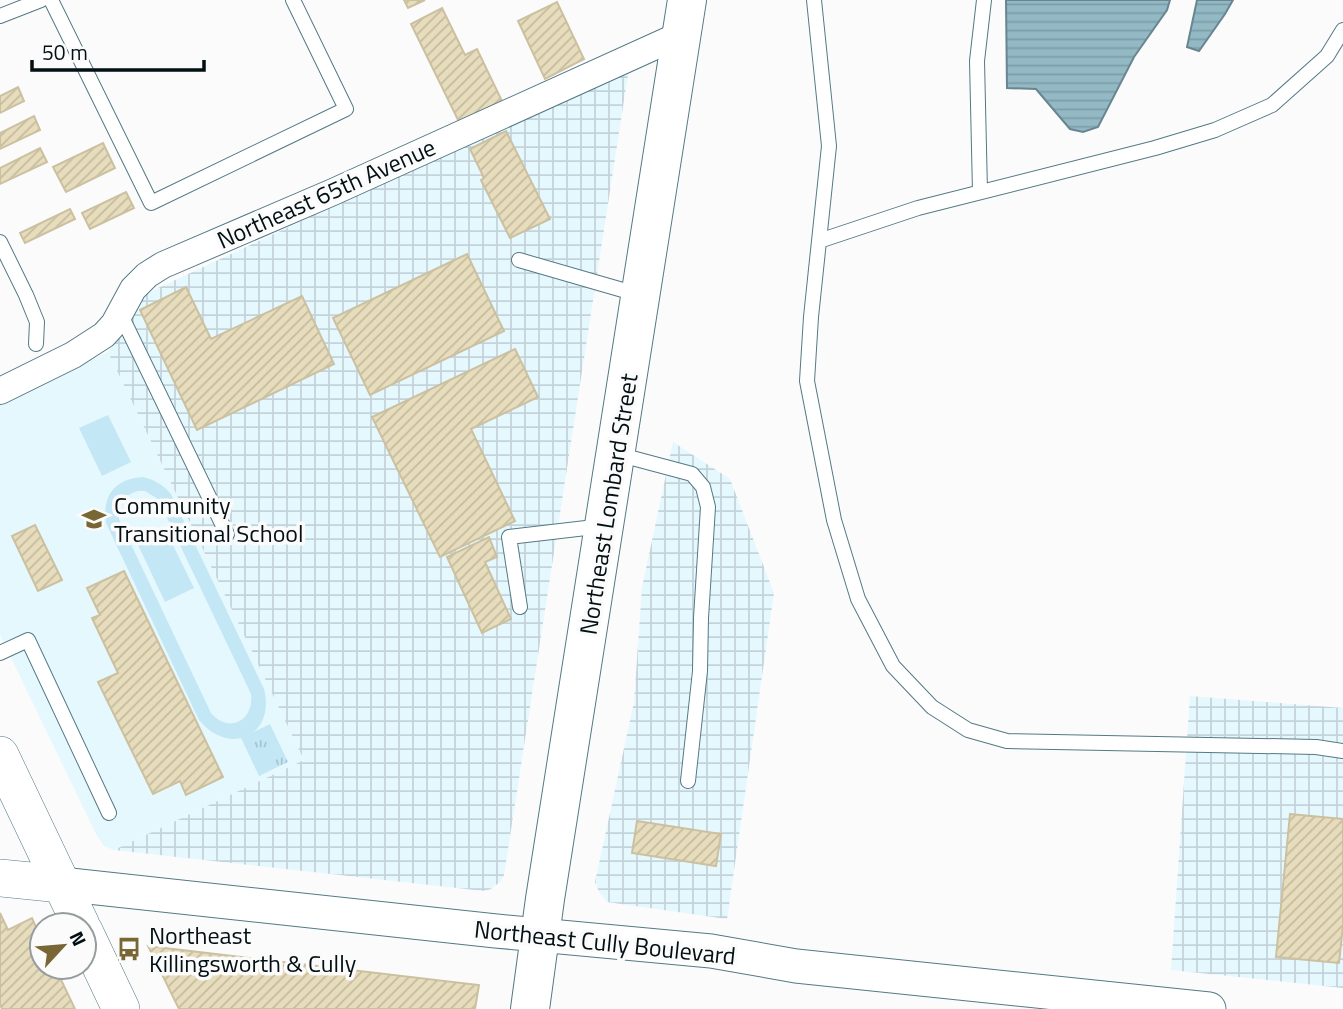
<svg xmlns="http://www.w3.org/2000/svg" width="1343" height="1009" viewBox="0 0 1343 1009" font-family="'Titillium Web',sans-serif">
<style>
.built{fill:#e5f8fe}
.industrial{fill:url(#industrial-grid)}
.grass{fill:url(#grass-tufts)}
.pitch{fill:#c3e7f4;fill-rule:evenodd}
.water{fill:url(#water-rules);stroke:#688690;stroke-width:2}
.building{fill:url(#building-hatch);stroke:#cbc0a0;stroke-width:2}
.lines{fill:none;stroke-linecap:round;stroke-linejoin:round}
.service-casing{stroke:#547985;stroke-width:16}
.minor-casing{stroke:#547985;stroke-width:28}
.tertiary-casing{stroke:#547985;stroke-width:35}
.secondary-casing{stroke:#547985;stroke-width:38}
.primary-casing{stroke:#547985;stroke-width:40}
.service{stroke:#fff;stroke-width:14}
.minor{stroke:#fff;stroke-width:26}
.tertiary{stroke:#fff;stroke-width:33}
.secondary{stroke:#fff;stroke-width:37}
.primary{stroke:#fff;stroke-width:38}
.labels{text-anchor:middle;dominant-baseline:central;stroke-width:7;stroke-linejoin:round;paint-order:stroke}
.street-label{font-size:24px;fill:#020f13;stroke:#fbfbfb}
.poi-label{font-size:24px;fill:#020f13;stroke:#fbfbfb;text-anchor:start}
</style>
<defs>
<pattern id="industrial-grid" width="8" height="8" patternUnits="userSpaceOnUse" patternTransform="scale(1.75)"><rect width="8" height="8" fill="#e5f8fe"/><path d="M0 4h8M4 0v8" fill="none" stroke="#c3d3d9"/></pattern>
<pattern id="grass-tufts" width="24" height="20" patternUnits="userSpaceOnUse" patternTransform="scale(1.75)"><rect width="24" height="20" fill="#c3e7f4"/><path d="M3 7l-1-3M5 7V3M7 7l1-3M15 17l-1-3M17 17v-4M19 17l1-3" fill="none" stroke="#a6c5d0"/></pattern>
<pattern id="water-rules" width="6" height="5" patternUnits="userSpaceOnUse" patternTransform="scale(1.75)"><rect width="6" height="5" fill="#93b9c5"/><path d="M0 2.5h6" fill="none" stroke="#7d9ea8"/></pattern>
<pattern id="building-hatch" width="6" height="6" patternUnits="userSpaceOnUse" patternTransform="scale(1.75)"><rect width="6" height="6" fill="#e7dcbb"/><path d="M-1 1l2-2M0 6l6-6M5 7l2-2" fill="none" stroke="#c4bca0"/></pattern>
</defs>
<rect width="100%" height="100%" fill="#fbfbfb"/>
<path class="built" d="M108,352L304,760L114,850L104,846L96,834L0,635V404Z"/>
<path class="industrial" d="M629,68L504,875L501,881L491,889L484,891L114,850L304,760L108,352L141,296Z
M673,442L730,479L774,593L727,919L607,902L599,892L595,882L634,702L642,587Z
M1190,696L1343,708V988L1171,970Z"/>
<path class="grass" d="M270,724L288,762L259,776L241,738Z"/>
<path class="pitch" d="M108,415L131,462L102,476L79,428Z
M143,477C155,480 162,484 171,494L264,689C276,736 229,757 199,720L106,523C102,495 115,479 143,477ZM138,491H145L158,499L251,694C254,721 229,734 211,713L119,519C117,504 124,495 138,491Z
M166,531L194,588L165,602L138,545Z"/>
<path class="water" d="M1006,0H1170L1167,10L1134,57L1098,127L1083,132L1070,129L1036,89L1007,88Z
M1197,0H1233L1225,14L1199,51L1187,47Z"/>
<path class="building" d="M404,0H425L408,8Z
M557,2L584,59L545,79L518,21Z
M442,8L465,55L477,49L502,101L459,122L411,24Z
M18,87L24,101L0,113V96Z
M34,116L40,130L0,149V133Z
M506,131L550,219L510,238L481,180L484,178L470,149Z
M103,143L115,168L66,192L53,167Z
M40,148L47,162L0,184V168Z
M126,192L134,208L90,229L82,213Z
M70,209L75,219L25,243L20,233Z
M467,254L504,331L370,395L333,318Z
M186,287L211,339L302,296L334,364L197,430L140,310Z
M515,349L538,397L471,429L515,521L440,557L372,417Z
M35,525L62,580L38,591L12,536Z
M489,537L497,557L485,562L511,619L482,633L447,557Z
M124,571L223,777L186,795L180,781L153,794L98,682L118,673L92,618L100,615L87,588Z
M1290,814L1343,819V925L1339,963L1276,957Z
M637,821L721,834L716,866L632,853Z
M0,913L8,930L32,918L42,940V967H55L75,1009H2L0,1004Z
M148,946L479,985L475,1009H179Z"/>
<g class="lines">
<g class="service-casing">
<path id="service" d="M51,0L151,203L346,109L293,0
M814,0L829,146L811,317L807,381L834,520L858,599L893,666L932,707L968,730L1007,741L1316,747L1343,751
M0,16L41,0
M980,192L977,61L984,0
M819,241L918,208L1155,148L1215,130L1272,105L1327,56L1343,30
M0,242L26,295L37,322L36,344
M519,260L640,295
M120,313L227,534
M617,454L692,474L703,487L708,507L701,618L700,671L688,781
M520,607L509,537L603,526
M0,653L28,640L109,813"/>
</g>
<g class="minor-casing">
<path id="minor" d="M0,391L73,355L104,335L114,324L133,289L147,275L163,265L333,192L682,34"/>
</g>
<g class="tertiary-casing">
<path id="tertiary" d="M61,884L496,931L711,951L796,966L1209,1009"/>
</g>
<g class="secondary-casing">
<path id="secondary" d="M0,755L81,925
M0,878L61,884
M84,931L121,1009"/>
</g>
<g class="primary-casing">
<path id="primary" d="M530,1009L545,899L687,0"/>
</g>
<use href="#service" class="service"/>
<use href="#minor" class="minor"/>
<use href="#tertiary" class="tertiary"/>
<use href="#secondary" class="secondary"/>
<use href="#primary" class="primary"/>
</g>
<defs>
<g id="school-bare" transform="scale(1.89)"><path d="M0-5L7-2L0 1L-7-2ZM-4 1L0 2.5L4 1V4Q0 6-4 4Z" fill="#786735" stroke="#fbfbfb" stroke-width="2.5" paint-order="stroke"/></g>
<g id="bus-bare" transform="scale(1.89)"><path d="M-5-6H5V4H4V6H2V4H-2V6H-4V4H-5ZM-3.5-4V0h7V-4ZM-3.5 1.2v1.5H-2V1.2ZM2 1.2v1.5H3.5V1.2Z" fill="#786735" stroke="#fbfbfb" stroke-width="2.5" paint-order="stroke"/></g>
</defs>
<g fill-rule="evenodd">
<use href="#school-bare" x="94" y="519"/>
<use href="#bus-bare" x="129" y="949"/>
</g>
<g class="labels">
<g class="street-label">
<text transform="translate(326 193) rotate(-24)">Northeast 65th Avenue</text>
<text transform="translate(608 504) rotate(-81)">Northeast Lombard Street</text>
<text transform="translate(605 942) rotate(6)">Northeast Cully Boulevard</text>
</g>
<g class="poi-label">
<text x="114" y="505">Community<tspan x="114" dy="28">Transitional School</tspan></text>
<text x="149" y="935">Northeast<tspan x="149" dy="28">Killingsworth &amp; Cully</tspan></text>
</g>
</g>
<g transform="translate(63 946) rotate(64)"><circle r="33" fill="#fbfbfb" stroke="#979d9e" stroke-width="2"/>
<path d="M0-5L12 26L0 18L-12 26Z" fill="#786735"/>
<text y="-10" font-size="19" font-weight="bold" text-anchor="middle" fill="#020f13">N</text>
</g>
<path d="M32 60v10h172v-10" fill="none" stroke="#020f13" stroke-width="3.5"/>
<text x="42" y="60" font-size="21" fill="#020f13" stroke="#fbfbfb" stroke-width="5" paint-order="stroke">50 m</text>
</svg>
